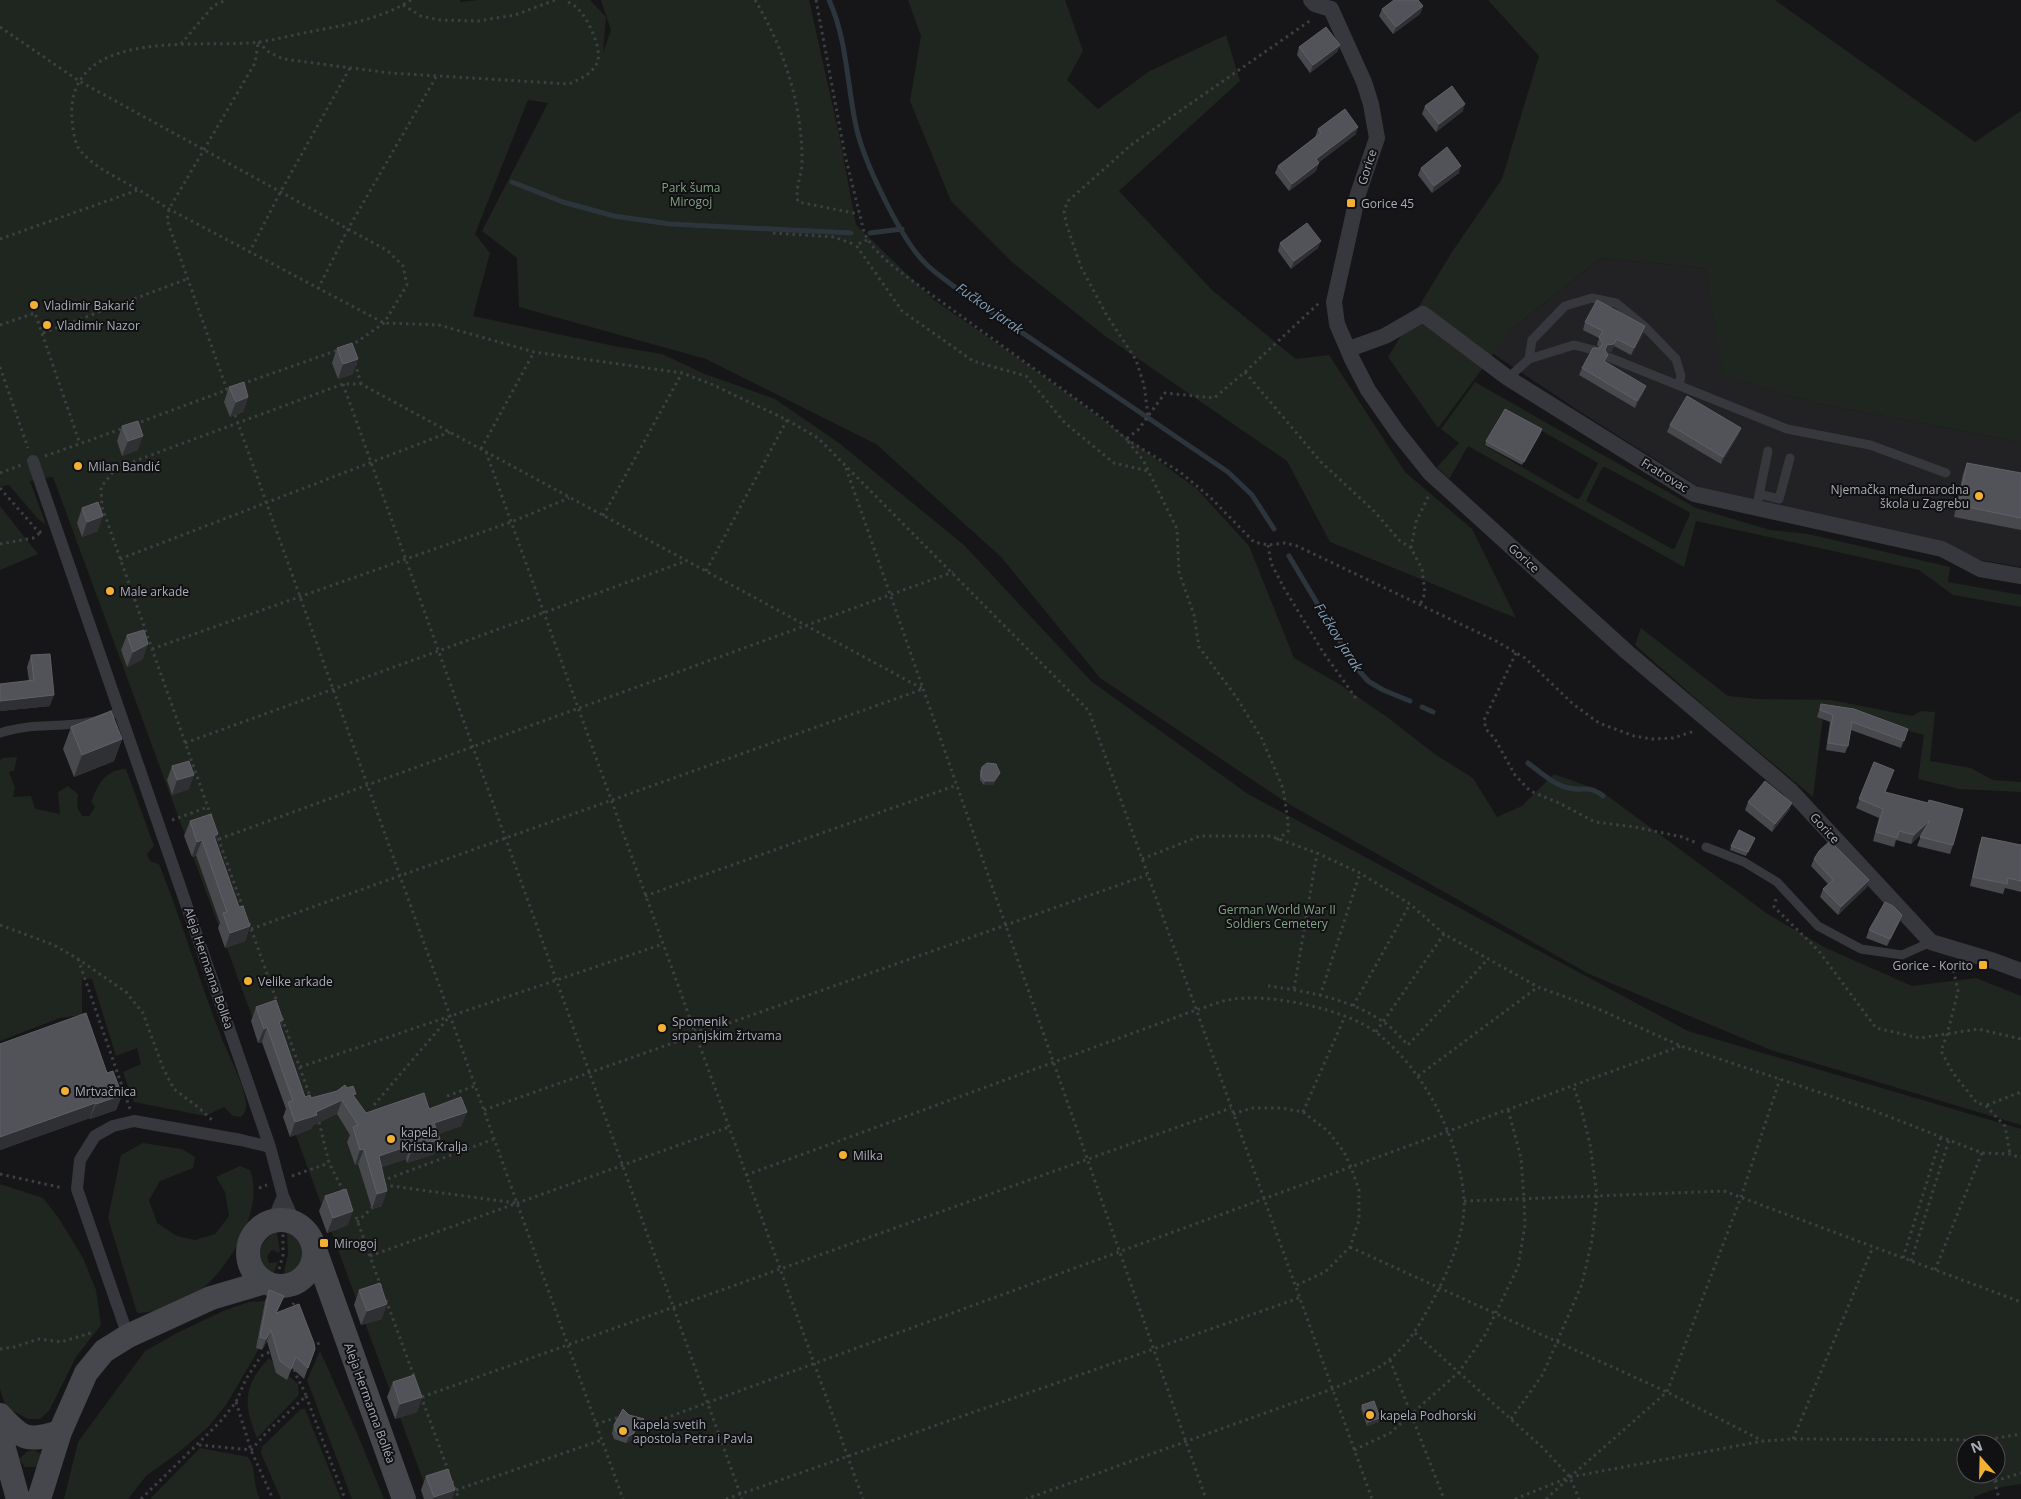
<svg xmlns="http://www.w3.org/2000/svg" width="2021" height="1499" viewBox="0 0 2021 1499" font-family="'Open Sans',sans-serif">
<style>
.built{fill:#222225}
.green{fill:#1e261f;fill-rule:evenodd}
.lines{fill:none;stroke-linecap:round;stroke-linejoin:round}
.stream{stroke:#2c353c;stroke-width:5}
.path{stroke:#3d3f44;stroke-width:3;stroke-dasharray:2.5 4;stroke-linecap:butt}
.service{stroke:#37383d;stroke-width:9}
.pedestrian{stroke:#37383d;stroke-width:12}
.minor{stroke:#37383d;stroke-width:16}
.secondary{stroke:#45474d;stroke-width:24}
.wall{fill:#47494d}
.shaded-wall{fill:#2f3033}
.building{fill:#525359;stroke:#5f6168}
.poi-dot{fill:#f2b134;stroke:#111113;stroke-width:2}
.labels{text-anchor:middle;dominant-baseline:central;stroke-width:4;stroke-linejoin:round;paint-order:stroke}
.street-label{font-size:12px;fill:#a8adb8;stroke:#111113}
.park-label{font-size:12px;fill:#7fa381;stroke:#111113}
.poi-label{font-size:12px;fill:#a8adb8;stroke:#111113;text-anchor:start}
.water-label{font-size:14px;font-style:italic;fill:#7f9bb3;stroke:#111113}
</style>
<rect width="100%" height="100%" fill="#161618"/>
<path class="built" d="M1601,258L1705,268L1724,376L1816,403L2021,442V567L1981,560L1699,487L1582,413L1492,353L1512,329Z"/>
<path class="green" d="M0,0H460V2L478,0H590L606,17L603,53L611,30L601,0H809L839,134L856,225L934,300L1031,367L1197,489L1249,546L1294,658L1339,684L1387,717L1436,755L1473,778L1497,817L1522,806L1554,774L1601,791L1769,915L1826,948L1912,986L1976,978L2021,996V1125L1771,1050L1589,974L1287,803L1100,678L1001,557L876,444L706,359L519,307L517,258L482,231L548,103L528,100L475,234L490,253L473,316L614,346L662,354L705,374L775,399L839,443L964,545L1091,681L1248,794L1688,1031L2021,1129V1484L1997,1488L1974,1497V1499H430L53,477L30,481L46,525L38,519L9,485L0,487ZM1966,1444H1996V1474H1966Z
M908,0H1065L1083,51L1067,80L1098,109L1148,72L1226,35L1240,81L1119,191L1212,290L1296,359L1329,355L1405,472L1472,529L1516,618L1330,542L1287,461L1105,336L1013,263L951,201L910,101L921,36Z
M1488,0H1775L1975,142L2021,111V442L1816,403L1723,376L1705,268L1601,258L1512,329L1438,428L1388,357L1452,252L1502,179L1539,56Z
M1475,382L1696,508L1770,530L1808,534L1950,567L1948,582L2021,595V607L1953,595L1919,570L1696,521L1684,567L1468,446L1449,479L1437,467L1459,443L1441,429ZM1505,410L1598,463L1580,498L1577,499L1484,445L1502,412ZM1605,467L1689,512L1690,514L1675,548L1672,549L1586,501L1602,468Z
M0,506L38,554L0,570Z
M1641,628L1728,696L1758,699L1831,700L1912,716L1921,711L1935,712L1930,761L1971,768L1993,780L2021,782V792L1959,789L1918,779L1924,735L1824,708L1813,797L1711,712L1635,645Z
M17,757L14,771L9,772L15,788L13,797L31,796L35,809L60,814L58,792L68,786L78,794L77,807L82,816H89L95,807L91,802C98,784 105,770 126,769L154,846L147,854L150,861L159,864C181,919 198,976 219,1031C227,1054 243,1079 246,1103C247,1109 245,1113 241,1117L233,1116L224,1107L205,1116L134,1102L123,1072L141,1064L137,1048L116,1056L92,979L82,978V1015L60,1018L0,1041V760L3,758Z
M143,1143L182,1149L195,1157L193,1168L160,1181L149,1200L157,1223L177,1236L195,1240L215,1234L229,1216L225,1192L216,1177L240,1166L250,1170C266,1210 226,1276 191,1297C178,1305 152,1313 137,1313L108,1218L121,1155Z
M0,1184L43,1198L58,1217L83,1258L96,1290L101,1325L76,1357L49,1411L40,1419H28L6,1407L0,1389Z
M289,1231C303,1236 303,1245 306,1258L296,1274L283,1277L288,1254L287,1234Z
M274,1233H277L280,1251L279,1253L272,1250L267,1256L269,1263L278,1262L274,1272L271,1273C252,1264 259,1241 274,1233Z
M265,1301L261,1322L263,1342L226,1405L208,1427L179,1452L146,1476L128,1499H64L78,1442L145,1351L177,1333L223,1311L249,1302Z
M320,1351L357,1433L384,1499H352L307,1380Z
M269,1358L298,1384L299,1395L257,1438C243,1404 243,1386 269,1358Z
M301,1409H305L341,1499H281L261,1453L262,1447Z
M200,1448L248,1457C257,1468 252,1485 260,1499H150Z
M34,1450L41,1454L37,1467H25L19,1459L28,1451Z"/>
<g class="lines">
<path class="stream" d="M829,0C847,39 847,85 856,126C863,160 901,240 926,264C935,273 946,280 956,288L1228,472L1252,495L1274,529
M512,182L563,202L614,216L670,224L851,233
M870,233L902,229
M1289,556L1354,665L1368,681L1383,690L1410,701
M1422,707L1433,712
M1528,763C1540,772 1554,785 1569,788C1585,792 1587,784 1603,796"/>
<path class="path" d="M411,0C380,20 340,26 303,33C289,36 274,40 259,42C206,49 80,27 72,105C71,115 73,140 79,149C94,168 117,177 137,189C148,195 159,203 169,209L384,323L439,325L534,352L682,373L711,384L787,420L818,438L1089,711L1372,1499
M755,0C784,48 803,107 802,164C801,178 795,188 798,202L859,214
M816,0L845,155L864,232C872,250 888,262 903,274L1105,420L1126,439L1180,472L1210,497L1254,542L1268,545L1285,543L1297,546L1496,641L1525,658L1573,704L1599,723L1634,736L1652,739L1673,738L1695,731
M403,5L421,16L440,20L478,21L515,15L555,0
M0,27L79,81L388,251L403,266L407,285L384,323L351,346
M258,42L269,52L283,59L390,73L569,84C580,79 592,74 597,63C603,50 588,18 578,9C575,5 569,3 565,0
M181,44L213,6L226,0
M773,233L834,237L856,245
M0,239L138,190
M867,240L856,245L902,311L973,361L1026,376L1065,423L1114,463L1148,471
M249,253L281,191L350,68
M318,289L348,229L436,77
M0,325L35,313L80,444
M43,333L187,279
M355,363L361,384
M0,367L28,448
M1245,372L1321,462L1375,512L1399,540L1411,548L1422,569L1425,593L1420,605
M242,384L338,350
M343,384L742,1499
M227,390L167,220L169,209L255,63L258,43
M235,415L623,1499
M1148,415L1144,385L1136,360L1106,314L1081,267L1066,223L1064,211L1068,201L1131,145L1311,20
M135,424L232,388
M481,449L534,352
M486,452L863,1499
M45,456L124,428
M846,468L1206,1499
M0,473L21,465
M0,488L35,528L43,534
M603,516L682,373
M0,544L33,538L41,532
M1268,545L1271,563L1284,588L1323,652L1358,701
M1411,548L1416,522L1429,495
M120,559L450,432
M706,571L787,420
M152,649L511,522L569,498
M1516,653L1484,720L1486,729L1495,739L1515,775L1530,791L1559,803L1595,822L1635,827L1682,837L1697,843
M185,743L686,561
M211,816L102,507L101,487L116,468L343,384H361L923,689
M172,820L208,807
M216,832L243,908
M219,839L953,572
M1277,840L1288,831V821L1283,788L1262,739L1237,698L1199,647L1194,615L1179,572L1177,529L1143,460L1126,439L1138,430L1165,393L1214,398L1245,372L1319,303
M1142,859L1200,836H1270L1317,853L1360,873L1410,904L1444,934L1538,987L1596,1008L1681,1046L1872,1110L1982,1153L2010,1154L2021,1158
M645,896L957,785
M1776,899L1774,907L1818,950L1876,1028L1920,1038L1978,1029L2021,1039
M249,923L277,1002
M0,925L54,945L78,959L126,992L143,1013L163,1068L174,1089L198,1107L212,1120
M251,929L923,689
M78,959L130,1109
M1952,964L1958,991L1947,1035L1941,1051L1953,1073L1976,1102L1986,1106L2005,1126L2010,1154
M1268,986C1306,991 1350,999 1382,1021C1392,1027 1400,1037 1408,1045L1488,959
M1294,989L1317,853
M1320,996L1360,873
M1353,1006L1410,904
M282,1018L311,1099
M694,1031L700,1029L702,1033
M1376,1032L1444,934
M300,1067L663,944
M1418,1076L1538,987
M447,1096L475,1086
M374,1105L450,1016
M1987,1105L2021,1092
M484,1110L1147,875
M1303,1112L1345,1016
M1233,1114L1252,1108H1281L1303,1112L1328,1131L1344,1152L1351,1167L1359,1190V1220L1350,1247L1325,1272L1295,1286
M319,1122L329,1163L344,1192
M0,1174L63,1188
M746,1175L1196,1010C1207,1007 1218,1002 1228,1000C1267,992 1346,1009 1377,1033C1425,1071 1460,1139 1464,1200C1466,1229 1449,1270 1435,1296C1423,1319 1410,1343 1389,1360C1373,1373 1352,1380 1332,1389L1026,1499
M292,1176L329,1163
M382,1181L494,1139
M384,1185L516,1203
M259,1188L267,1185
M1464,1201L1724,1191L2021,1302
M356,1217L381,1287
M357,1222L375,1205
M1350,1247L1667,1392L1763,1441
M370,1256L729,1127
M1903,1258L1941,1137
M1911,1261L1949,1140
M279,1269L283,1255V1230
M1935,1270L1982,1153
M386,1300L415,1379
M289,1310L294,1303
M1415,1333L1543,1448L1570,1477L1579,1499
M311,1346L323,1342
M0,1349L14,1347L39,1339L61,1342L94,1332
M1390,1360L1444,1499
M306,1396L345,1499
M421,1396L449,1473
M422,1397L1231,1108
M236,1402L251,1450L273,1499
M634,1417L652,1423L1681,1046
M1511,1419L1543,1374L1582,1284L1592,1240L1597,1196L1590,1144L1581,1108L1573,1085
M596,1424L623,1416
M1793,1439L1873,1247
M199,1445L251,1450L268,1431L306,1396C303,1386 296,1378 294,1368
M1354,1450L1390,1433L1459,1372L1485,1335L1518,1267L1525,1225L1524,1199L1521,1158L1508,1109
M1993,1474L1999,1499
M452,1481L459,1499
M1995,1481L2021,1473
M456,1490L602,1440
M141,1499L220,1422L236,1402L246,1379L261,1356L274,1350
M726,1499L1299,1298
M1515,1499L1570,1477L1667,1392L1741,1197L1780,1079
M1546,1499L1570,1477L1763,1441L1793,1439L1984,1440L2021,1434"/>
<path class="service" d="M1608,357L1787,429L1870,445L1946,473
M1529,359L1532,340L1565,306L1592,298L1616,303L1644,326L1676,359L1681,376L1679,385
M1508,378L1529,359L1574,345L1594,350
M1759,494L1779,499L1790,458
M1758,500L1768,451
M0,733C31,722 66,729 98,720C105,718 113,714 120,711
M1706,847L1744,862L1777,882L1818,926L1861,949L1902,955L1931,942"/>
<path class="pedestrian" d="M33,461L270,1147L283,1196L295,1223
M272,1222L283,1196
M128,1336L77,1189L80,1160L95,1136L113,1126L134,1121L241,1140L270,1147"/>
<path class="minor" d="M1311,0L1315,4L1331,9L1364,82L1371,104L1377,138L1358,194L1334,302L1337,324L1352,359L1368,390L1398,433L1430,473L1627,652L1790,790L1931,942L1994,961L2021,971
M1349,349L1385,336L1423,314L1508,378L1694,494L1942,549L1980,569L2021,576"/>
<path class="secondary" d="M248 1253a33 33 0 1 1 66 0a33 33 0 1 1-66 0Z
M313,1244L404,1499
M0,1415C23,1440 27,1442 60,1432
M0,1434L18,1499
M39,1499L60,1432L86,1373L104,1351L128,1336L211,1298L265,1282"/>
</g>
<path class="wall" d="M1423,6L1420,14L1393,34L1379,16L1382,9Z
M1340,45L1337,52L1310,73L1297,55L1299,47Z
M1425,106L1463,111L1436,132L1422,114Z
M1318,129L1356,134L1318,163L1316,171L1289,191L1275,173L1278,166L1315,137Z
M1421,168L1459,173L1432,193L1418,175Z
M1280,243L1318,248L1291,269L1278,251Z
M1585,322L1645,326L1643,334L1631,355L1614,346L1611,352H1606L1605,362L1646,386L1643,393L1635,408L1579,375L1582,368L1599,348L1597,345L1599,338L1583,330Z
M337,348L353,374L338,379L332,363Z
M229,387L248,397L243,412L230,417L224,402Z
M1670,425L1741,428L1738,435L1721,464L1667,432Z
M122,426L138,450L122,456L117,441Z
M1541,433L1522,465L1485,445L1486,441Z
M1967,463L2021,473V530L1954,517L1963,474Z
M82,508L98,531L82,537L77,523Z
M127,635L143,659L127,667L121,650Z
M31,655L50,706L0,711V684L29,681L27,667Z
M1821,704L1908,729L1901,748L1851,730L1848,746L1845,753L1826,750L1830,722L1817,717Z
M71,727L122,739L114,761L74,777L63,749Z
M1874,762L1885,792L1953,845L1950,854L1917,846L1922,833L1911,844L1896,840L1894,847L1873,841L1879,818L1856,808Z
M172,766L189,789L172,795L167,780Z
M982,767L998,777L993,785H984L980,780V771Z
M1748,802L1792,803L1789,810L1772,832L1745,810Z
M190,821L216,841L239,907L250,926L245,941L225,948L218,928L220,923L196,855L192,857L184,836Z
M1982,837L2021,845V892L2005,888L2003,894L1970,886L1979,846Z
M1755,838L1746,856L1730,850L1731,846Z
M1814,859L1869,880L1867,887L1838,915L1820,897L1823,889L1828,884L1811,866Z
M1902,915L1899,923L1887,946L1866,938L1869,930Z
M256,1007L283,1020L281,1027L305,1097L311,1098H355L366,1113L429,1109L467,1112L461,1126L438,1134L440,1139L434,1154L407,1163L406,1159L382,1167V1206L372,1209L358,1164L355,1165L347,1142L350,1135L337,1114L313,1125L311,1129L290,1137L283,1117L286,1109L262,1042L258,1043L251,1021Z
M107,1073L122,1095L116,1110L90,1119V1118L0,1150Z
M325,1196L348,1225L327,1233L319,1211Z
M269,1290L277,1313L315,1349L304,1379L292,1368L287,1380L276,1373L267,1341L262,1350L256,1348L265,1301Z
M359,1290L382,1319L361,1325L354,1305Z
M393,1382L422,1397L417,1412L395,1419L387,1397Z
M1362,1405L1380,1418L1379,1422L1367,1426L1361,1409Z
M629,1415L644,1419L641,1427L634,1433L632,1440L626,1443L614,1439L612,1433L614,1425Z
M426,1476L452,1499H424L421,1490Z"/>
<path class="shaded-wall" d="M1423,6L1420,14L1393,34L1396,27Z
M1340,45L1337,52L1310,73L1313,65Z
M1465,104L1463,111L1436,132L1439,124Z
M1358,127L1356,134L1313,167L1316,159Z
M1319,163L1316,171L1289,191L1292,184Z
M1461,166L1459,173L1432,193L1434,186Z
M1321,241L1318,248L1291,269L1294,261Z
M1645,326L1643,334L1631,355L1634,348Z
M1617,339L1611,352H1604L1607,345Z
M358,359L353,374L338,379L343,364Z
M1646,386L1643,393L1635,408L1637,401Z
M248,397L243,412L230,417L236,402Z
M1741,428L1738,435L1721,464L1723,457Z
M1542,429L1541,433L1522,465L1524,462Z
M143,436L138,450L122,456L128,441Z
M103,516L98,531L82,537L87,522Z
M148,644L143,659L127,667L133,652Z
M54,695L50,706L0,711V701Z
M122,739L114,761L74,777L82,755Z
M1000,773L998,777L993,785H984L985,781Z
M194,775L189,789L172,795L177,780Z
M1792,803L1789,810L1772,832L1775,824Z
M1930,820L1926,829L1911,844L1914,835Z
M218,834L213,849L214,836Z
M202,840L196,855L192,857L197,842Z
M1869,880L1867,887L1838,915L1841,907Z
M1902,915L1899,923L1887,946L1890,939Z
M250,926L245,941L225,948L230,933Z
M283,1020L278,1035L279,1022Z
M267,1027L262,1042L258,1043L264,1029Z
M122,1095L116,1110L90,1119L96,1104Z
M342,1100L337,1114L313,1125L311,1129L290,1137L295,1122Z
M95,1103L90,1118L0,1150V1137Z
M467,1112L461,1126L429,1138L434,1123Z
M440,1139L434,1154L407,1163L413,1148Z
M411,1145L406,1159L374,1170L379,1156Z
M364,1149L358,1164L355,1165L360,1150Z
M387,1191L382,1206L372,1209L377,1194Z
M353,1211L348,1225L327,1233L333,1218Z
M387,1304L382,1319L361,1325L367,1311Z
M271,1330L267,1341L262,1350L266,1339Z
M422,1397L417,1412L395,1419L400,1404Z
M1380,1418L1379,1422L1367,1426L1368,1422Z
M644,1419L641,1427L634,1433L632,1440L626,1443L629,1436L635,1427Z
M455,1490L452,1499H433L434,1497Z"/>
<path class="building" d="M1394,0H1418L1423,6L1396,27L1382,9Z
M1326,27L1340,45L1313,65L1299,47Z
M1452,86L1465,104L1439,124L1425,106Z
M1345,109L1358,127L1316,159L1319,163L1292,184L1278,166L1321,133L1318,129Z
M1447,147L1461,166L1434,186L1421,168Z
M1307,223L1321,241L1294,261L1280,243Z
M1597,300L1645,326L1634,348L1617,339L1614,344L1607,345L1605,350L1608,355L1604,361L1646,386L1637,401L1582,368L1593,348H1599L1603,344L1599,337L1603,331L1585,322Z
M352,343L358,359L343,364L337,348Z
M244,382L248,397L236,402L229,387Z
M1687,396L1741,428L1723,457L1670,425Z
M1505,409L1542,429L1524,462L1486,441Z
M138,421L143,436L128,441L122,426Z
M1967,463L2021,473V518L1958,505Z
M98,502L103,516L87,522L82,508Z
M144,630L148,644L133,652L127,635Z
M50,654L54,695L0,701V684L34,680L31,655Z
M1821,704L1854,709L1908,729L1904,741L1852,722L1848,746L1828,743L1833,715L1820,710Z
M111,711L122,739L82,755L71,727Z
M189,761L194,775L177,780L172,766Z
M1874,762L1894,770L1885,792L1928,803L1929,800L1963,809L1953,845L1920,837L1930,820L1914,835L1899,831L1897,838L1876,832L1883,809L1859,799Z
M987,763L996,764L1000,773L994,781H985L981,776L982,767Z
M1765,781L1792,803L1775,824L1748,802Z
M211,814L218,834L214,836L239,907L243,906L250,926L230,933L223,913L227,912L202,840L197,842L190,821Z
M1739,830L1755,838L1748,852L1731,846Z
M1982,837L2021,845V881L2008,878L2007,884L1973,877Z
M1830,841L1869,880L1841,907L1823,889L1833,880L1814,859L1819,851Z
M1885,902L1893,906L1902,915L1890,939L1869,930Z
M276,1000L283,1020L279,1022L305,1097L310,1095L311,1098L337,1091L345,1085L347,1088L353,1086L356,1094L353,1095L366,1113L424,1093L429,1109L461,1097L467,1112L434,1123L440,1139L413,1148L411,1145L379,1156L387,1191L377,1194L364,1149L360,1150L353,1127L358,1125L342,1100L316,1112L317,1115L295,1122L288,1102L293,1101L267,1027L264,1029L256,1007Z
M86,1013L107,1073L113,1071L122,1095L96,1104L95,1103L0,1137V1044Z
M346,1189L353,1211L333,1218L325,1196Z
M380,1283L387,1304L367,1311L359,1290Z
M269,1290L284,1296L276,1313L299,1304L314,1343L315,1349L308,1368L296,1357L291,1369L280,1361L271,1330L266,1339L260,1337Z
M414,1375L422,1397L400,1404L393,1382Z
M1374,1401L1380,1418L1368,1422L1362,1405Z
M623,1409L629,1415L644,1419L635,1427L634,1433L629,1436L616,1432L614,1425Z
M448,1469L455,1490L434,1497L426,1476Z"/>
<g class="poi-dot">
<rect x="1346" y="198" width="10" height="10" rx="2.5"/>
<circle cx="34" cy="305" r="5"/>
<circle cx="47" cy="325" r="5"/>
<circle cx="78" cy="466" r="5"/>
<circle cx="1979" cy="496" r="5"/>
<circle cx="110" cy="591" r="5"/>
<rect x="1978" y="960" width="10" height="10" rx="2.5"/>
<circle cx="248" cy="981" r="5"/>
<circle cx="662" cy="1028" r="5"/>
<circle cx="65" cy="1091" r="5"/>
<circle cx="391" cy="1139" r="5"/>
<circle cx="843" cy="1155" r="5"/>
<rect x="319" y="1238" width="10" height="10" rx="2.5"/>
<circle cx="1370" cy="1415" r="5"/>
<circle cx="623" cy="1431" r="5"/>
</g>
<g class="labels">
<g class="street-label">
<text transform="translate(1367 167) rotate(-72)">Gorice</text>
<text transform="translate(1665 475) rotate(32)">Fratrovac</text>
<text transform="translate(1524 558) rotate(42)">Gorice</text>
<text transform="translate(1825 828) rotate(47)">Gorice</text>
<text transform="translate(209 968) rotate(71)">Aleja Hermanna Bolléa</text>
<text transform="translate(370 1403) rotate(70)">Aleja Hermanna Bolléa</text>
</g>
<g class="park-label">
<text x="691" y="187">Park šuma<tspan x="691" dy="14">Mirogoj</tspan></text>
<text x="1277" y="909">German World War II<tspan x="1277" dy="14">Soldiers Cemetery</tspan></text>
</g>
<g class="poi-label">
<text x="1361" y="203">Gorice 45</text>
<text x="44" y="305">Vladimir Bakarić</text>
<text x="57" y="325">Vladimir Nazor</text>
<text x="88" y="466">Milan Bandić</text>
<text x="1969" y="489" text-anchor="end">Njemačka međunarodna<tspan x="1969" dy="14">škola u Zagrebu</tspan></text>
<text x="120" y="591">Male arkade</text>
<text x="1973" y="965" text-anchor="end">Gorice - Korito</text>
<text x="258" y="981">Velike arkade</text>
<text x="672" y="1021">Spomenik<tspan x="672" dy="14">srpanjskim žrtvama</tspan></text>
<text x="75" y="1091">Mrtvačnica</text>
<text x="401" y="1132">kapela<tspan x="401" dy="14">Krista Kralja</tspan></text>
<text x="853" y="1155">Milka</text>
<text x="334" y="1243">Mirogoj</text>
<text x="1380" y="1415">kapela Podhorski</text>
<text x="633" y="1424">kapela svetih<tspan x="633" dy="14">apostola Petra i Pavla</tspan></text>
</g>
<g class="water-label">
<text transform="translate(990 308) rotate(35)">Fučkov jarak</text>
<text transform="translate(1339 637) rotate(58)">Fučkov jarak</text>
</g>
</g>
<g transform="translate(1981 1459) rotate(340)"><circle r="24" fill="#111113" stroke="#4d4f55"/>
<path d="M0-4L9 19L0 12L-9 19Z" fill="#f2b134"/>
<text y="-8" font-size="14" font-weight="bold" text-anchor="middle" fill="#a8adb8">N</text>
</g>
</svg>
